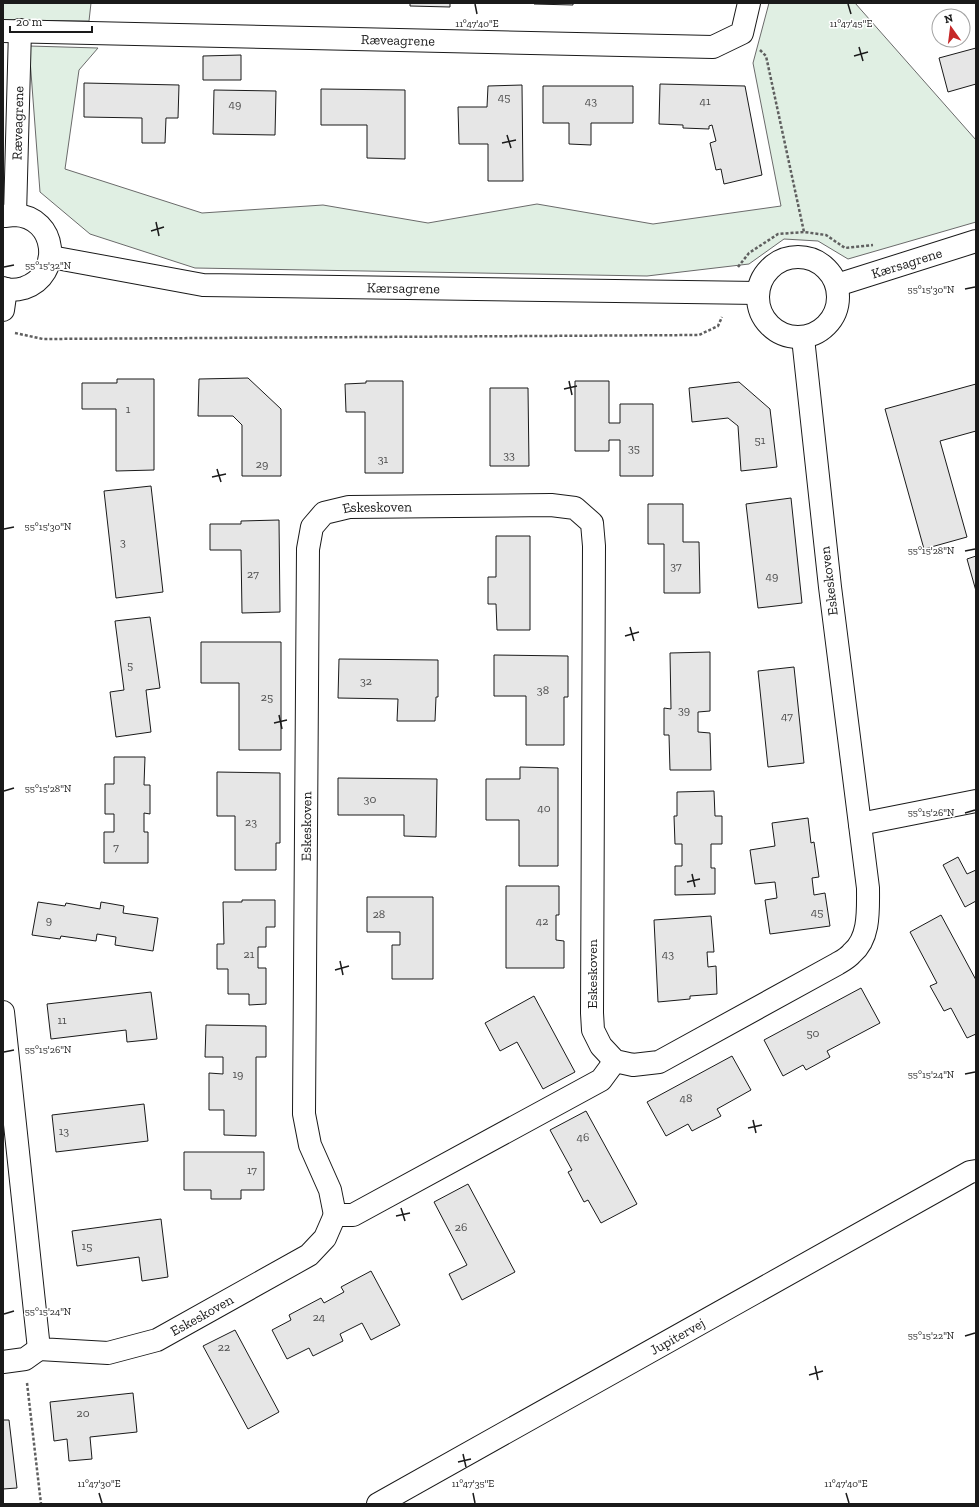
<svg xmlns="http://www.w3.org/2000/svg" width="979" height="1507" viewBox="0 0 979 1507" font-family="'Zilla Slab',serif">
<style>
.green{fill:#e0efe3;stroke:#6a6a6a}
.building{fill:#e6e6e6;stroke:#1a1a1a}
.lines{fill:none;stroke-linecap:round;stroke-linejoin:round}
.street-casing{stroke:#1a1a1a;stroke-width:24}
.secondary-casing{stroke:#1a1a1a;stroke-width:24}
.path{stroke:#5f5f5f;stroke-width:2.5;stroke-dasharray:3 2;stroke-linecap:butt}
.street{stroke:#fff;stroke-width:22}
.secondary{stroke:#fff;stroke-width:22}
.ticks{fill:none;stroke:#1a1a1a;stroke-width:1.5}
.labels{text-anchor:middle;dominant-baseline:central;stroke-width:3;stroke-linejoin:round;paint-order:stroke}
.number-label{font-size:12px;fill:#4d4d4d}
.street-label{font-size:14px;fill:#1a1a1a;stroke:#fff}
.ticks-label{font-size:10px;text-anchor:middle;fill:#1a1a1a;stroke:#fff;stroke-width:3;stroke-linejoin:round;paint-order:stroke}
</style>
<rect width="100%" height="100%" fill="#fff"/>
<path class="green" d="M3,3H91L89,21L3,20Z
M769,3H855L976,140V222L848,259L818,241L784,239L749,264L647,276L195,268L90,234L40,192L29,46L98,48L79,70L65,169L202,213L323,205L428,223L537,204L653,224L781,206L753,63Z"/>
<path class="building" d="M410,3H450V7L410,6Z
M534,3H573V5L534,4Z
M976,48V84L948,92L939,58Z
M241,55V80H203V56Z
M84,83L179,85L178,118H166L165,143H142V118L84,117Z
M660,84L745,86L762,175L724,184L721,169L716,170L710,143L716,141L712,125L709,126V129L683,128V125L659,124Z
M522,85L523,181H488V144H459L458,107H487L488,86Z
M543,86H633V123H591V145L569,144V123H543Z
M321,89L405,90V159L367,158V125H321Z
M214,90L276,91L275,135L213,134Z
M248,378L281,409V476H242V425L233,416H198L199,379Z
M117,379H154V470L116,471V409H82V383H117Z
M366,381H403V473H365V412H346L345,384L366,383Z
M575,381H609V423H620V404H653V476H620V440H609V451H575Z
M739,382L770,409L777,467L741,471L738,426L728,418L692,422L689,388Z
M976,384V431L940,441L967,537L924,549L885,409Z
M490,388H528L529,466H490Z
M151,486L163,592L116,598L104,491Z
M791,498L802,603L758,608L746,504Z
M648,504H683V542H699L700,593H664V544H648Z
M279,520L280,612L242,613L241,550H210V524H241V521Z
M496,536H530V630H497L496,604H488V577H496Z
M976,556V591L967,559Z
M150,617L160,688L146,690L151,732L116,737L110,692L124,690L115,621Z
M201,642H281V750H239V683H201Z
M710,652V711L698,712V732L710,733L711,770H670L669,735H664V708L671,709L670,653Z
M494,655L568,656V697H564V745H526V696H494Z
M339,659L438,660V697H436L435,721H397L398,699L338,698Z
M794,667L804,763L768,767L758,671Z
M114,757H145L144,785H150V814L144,813V832H148V863H104V832H114V814H105V784H114Z
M520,767L558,768V866H519V820H486V779H520Z
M217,772L280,773V843H276V870H235V816H217Z
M338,778L437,779L436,837L404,836V815H338Z
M714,791L715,816H722V844H711V868H715V894L675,895V866H682V844H675L674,816H677V792Z
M808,818L811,843L814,842L819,877L812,878L814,895L825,893L830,926L770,934L765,900L777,898L775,882L755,884L750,850L775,846L772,823Z
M958,857L967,874L976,870V901L965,907L943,865Z
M506,886H559V915H556V940L564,941V968H506Z
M367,897H433V979H392V945H400V932H367Z
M242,900H275V927H266V947H258V968H266V1004L249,1005V994H228V969H217V944H224L223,902H242Z
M38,902L65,906L66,903L100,909L101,902L124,906L123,913L158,918L153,951L115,945L116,937L97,934L96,941L61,936L60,939L32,935Z
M941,915L976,980V1034L967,1038L951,1008L944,1011L930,986L937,983L910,932Z
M711,916L714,952H707L708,967L716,966L717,994L690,996V999L658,1002L654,920Z
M861,988L880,1023L827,1051L830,1057L806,1070L803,1065L783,1076L764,1040Z
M151,992L157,1039L127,1042L126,1030L51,1039L47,1004Z
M534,996L575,1072L543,1089L517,1042L500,1051L485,1023Z
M206,1025L266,1026V1057H256V1136L224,1135V1110H209V1073L223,1074V1057H205Z
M732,1056L751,1090L717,1109L721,1116L692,1131L688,1124L666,1136L647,1102Z
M144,1104L148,1141L56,1152L52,1115Z
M586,1111L637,1204L601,1223L588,1200L584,1202L568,1172L572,1170L550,1130Z
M184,1152H264V1190H241V1199H211V1190H184Z
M468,1184L515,1272L462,1300L449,1274L467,1265L434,1202Z
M161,1219L168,1277L142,1281L139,1257L77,1266L72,1231Z
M371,1271L400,1325L371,1340L362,1323L340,1334L343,1341L313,1356L309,1348L287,1359L272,1330L291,1320L289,1315L321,1298L324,1303L344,1292L341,1287Z
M235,1330L279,1412L248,1429L203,1346Z
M133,1393L137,1432L90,1437L92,1459L69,1461L67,1439L54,1441L50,1402Z
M3,1420H9L17,1488L3,1489Z"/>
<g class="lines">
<g class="street-casing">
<g id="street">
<path id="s1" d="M3,31L713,47L742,33L749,3"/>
<path id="s2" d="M15,215L20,30"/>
<path d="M3,310L6,289"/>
<path d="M860,824L976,801"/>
<path id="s3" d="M3,1012L39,1349L108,1353L157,1340L309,1255L325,1238L335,1215H353L601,1080L615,1061"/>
<path id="s4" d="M335,1215L330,1190L310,1145L304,1114L308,549L312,527L324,513L349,507L551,505L575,508L592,523L594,546L592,1013L593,1030L601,1046L615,1061L633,1065L659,1062L837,964C842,961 848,958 852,953C870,938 868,910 868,888L830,587L803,338"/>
<path d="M3,1362L25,1359L39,1349"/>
<path id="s5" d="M378,1504L970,1172L976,1171"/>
</g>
</g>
<g class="secondary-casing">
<g id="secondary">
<path d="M3,216C7,216 11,215 15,215C57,217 63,275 24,288C17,290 10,291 3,288"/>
<circle cx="798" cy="297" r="40"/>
<path id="s6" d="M51,257L203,285L758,293"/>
<path id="s7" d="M837,285L976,241"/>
</g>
</g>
<path class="path" d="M760,50L766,56L804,232
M738,267L749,253L778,234L804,232L826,235L845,248L873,245
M15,333L43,339L699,335L718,326L722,317
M27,1383L41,1504"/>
<use href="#street" class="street"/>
<use href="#secondary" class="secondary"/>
</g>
<path class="ticks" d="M475,4L477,14M848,4L851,14M859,47L863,61M854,56L868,52M507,135L511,148M502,143L516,140M156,222L159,236M151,231L164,227M4,267L14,265M965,289L975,287M569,381L572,395M564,389L577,386M217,469L221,482M212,477L226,474M4,529L14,527M965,551L975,549M630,627L634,641M625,636L639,632M279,715L282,729M274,723L287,720M4,791L14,788M965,813L975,810M692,874L695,887M687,882L700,879M340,961L343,975M335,970L349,966M4,1052L14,1050M965,1074L975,1072M753,1120L756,1133M748,1128L762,1125M401,1208L405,1221M396,1216L410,1213M4,1314L14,1311M965,1336L975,1333M815,1366L818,1380M809,1375L823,1371M463,1454L466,1467M458,1462L471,1459M99,1493L102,1503M473,1493L475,1503M846,1493L849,1503"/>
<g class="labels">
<g class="number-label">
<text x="504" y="97">45</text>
<text x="591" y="101">43</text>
<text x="705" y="101">41</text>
<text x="235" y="104">49</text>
<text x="128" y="409">1</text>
<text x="760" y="440">51</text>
<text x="634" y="448">35</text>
<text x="509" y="455">33</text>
<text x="383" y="459">31</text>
<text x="262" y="464">29</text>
<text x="123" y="542">3</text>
<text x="676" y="566">37</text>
<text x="253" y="574">27</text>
<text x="772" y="576">49</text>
<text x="130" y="665">5</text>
<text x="366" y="681">32</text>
<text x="543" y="690">38</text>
<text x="267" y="697">25</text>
<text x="684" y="710">39</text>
<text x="787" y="716">47</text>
<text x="370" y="799">30</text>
<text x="544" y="808">40</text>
<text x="251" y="822">23</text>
<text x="116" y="847">7</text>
<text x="817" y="912">45</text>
<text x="379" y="914">28</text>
<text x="49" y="920">9</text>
<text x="542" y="921">42</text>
<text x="249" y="954">21</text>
<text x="668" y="954">43</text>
<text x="62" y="1020">11</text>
<text x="813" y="1033">50</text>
<text x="238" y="1074">19</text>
<text x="686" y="1098">48</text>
<text x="64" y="1131">13</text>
<text x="583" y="1137">46</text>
<text x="252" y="1170">17</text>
<text x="461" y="1227">26</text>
<text x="87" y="1246">15</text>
<text x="319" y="1317">24</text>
<text x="224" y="1347">22</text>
<text x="83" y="1413">20</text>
</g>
<g class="street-label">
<text stroke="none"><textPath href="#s1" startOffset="395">Ræveagrene</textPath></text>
<text stroke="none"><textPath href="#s2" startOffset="92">Ræveagrene</textPath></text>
<text stroke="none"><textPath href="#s7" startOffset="73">Kærsagrene</textPath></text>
<text stroke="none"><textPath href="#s6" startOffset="355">Kærsagrene</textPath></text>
<text stroke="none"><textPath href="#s4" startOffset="766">Eskeskoven</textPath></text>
<text transform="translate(829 581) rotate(-97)">Eskeskoven</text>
<text stroke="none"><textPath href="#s4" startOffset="394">Eskeskoven</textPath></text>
<text transform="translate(592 974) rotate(-90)">Eskeskoven</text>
<text stroke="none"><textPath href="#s3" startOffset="510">Eskeskoven</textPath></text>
<text stroke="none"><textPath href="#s5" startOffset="343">Jupitervej</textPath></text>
</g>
</g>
<g class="ticks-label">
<text x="851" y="27">11°47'45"E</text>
<text x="477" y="27">11°47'40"E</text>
<text x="48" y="269">55°15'32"N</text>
<text x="931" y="293">55°15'30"N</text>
<text x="48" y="530">55°15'30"N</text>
<text x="931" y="554">55°15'28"N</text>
<text x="48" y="792">55°15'28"N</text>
<text x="931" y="816">55°15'26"N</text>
<text x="48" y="1053">55°15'26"N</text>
<text x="931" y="1078">55°15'24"N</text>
<text x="48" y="1315">55°15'24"N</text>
<text x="931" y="1339">55°15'22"N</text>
<text x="99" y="1487">11°47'30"E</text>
<text x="473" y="1487">11°47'35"E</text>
<text x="846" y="1487">11°47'40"E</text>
</g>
<rect width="979" height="1507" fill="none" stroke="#1a1a1a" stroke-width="8"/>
<g transform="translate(951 28) rotate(346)"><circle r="19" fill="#ffffff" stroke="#a3a3a3"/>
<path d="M0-3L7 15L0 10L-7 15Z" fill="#c62828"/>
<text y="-6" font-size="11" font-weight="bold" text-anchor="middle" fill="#1a1a1a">N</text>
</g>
<path d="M10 26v6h82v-6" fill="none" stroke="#1a1a1a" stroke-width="2"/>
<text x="16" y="26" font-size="12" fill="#1a1a1a" stroke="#ffffff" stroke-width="3" paint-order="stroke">20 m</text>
</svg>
